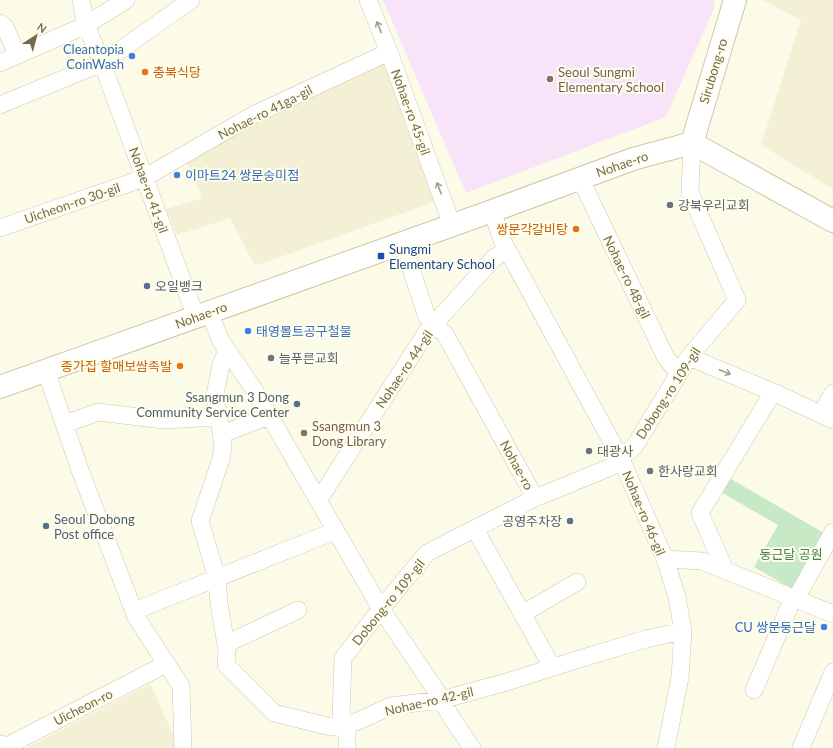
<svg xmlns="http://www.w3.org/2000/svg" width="833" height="748" viewBox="0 0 833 748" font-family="Lato,'Noto Sans KR',sans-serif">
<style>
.residential{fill:#f3f0d5}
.education{fill:#f8e3f8}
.park{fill:#c7e9c5}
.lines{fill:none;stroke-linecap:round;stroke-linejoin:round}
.street-casing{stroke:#cdc7ad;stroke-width:18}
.secondary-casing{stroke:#cec7a8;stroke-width:24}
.street{stroke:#fff;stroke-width:17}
.secondary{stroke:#fff;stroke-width:22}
.oneway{stroke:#a59e8b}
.shop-dot{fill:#3f7fe0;stroke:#fffeed;stroke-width:1.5}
.food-dot{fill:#e8710a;stroke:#fffeed;stroke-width:1.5}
.education-dot{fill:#8d6e63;stroke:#fffeed;stroke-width:1.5}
.worship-dot{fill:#6b7280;stroke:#fffeed;stroke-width:1.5}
.transit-dot{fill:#1a4fb4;stroke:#fffeed;stroke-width:1.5}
.service-dot{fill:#5c6f8a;stroke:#fffeed;stroke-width:1.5}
.labels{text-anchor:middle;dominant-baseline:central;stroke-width:4;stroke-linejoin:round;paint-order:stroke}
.shop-label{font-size:13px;fill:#366cbe;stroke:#fffeed;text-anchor:end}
.street-label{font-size:13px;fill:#75694c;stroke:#fffeed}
.food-label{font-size:13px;fill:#c56008;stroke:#fffeed;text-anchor:end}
.education-label{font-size:13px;fill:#785e54;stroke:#fffeed;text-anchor:start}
.worship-label{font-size:13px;fill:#5b616d;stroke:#fffeed;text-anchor:start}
.transit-label{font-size:13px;fill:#164399;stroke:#fffeed;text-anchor:start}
.service-label{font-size:13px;fill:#4e5e75;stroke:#fffeed;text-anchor:start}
.park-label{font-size:13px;fill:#46804a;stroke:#fffeed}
</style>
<rect width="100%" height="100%" fill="#fcfbe7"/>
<path class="residential" d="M763,0H833V189L761,145L801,20Z
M392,59L451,196L255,266L230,218L177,235L166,209L202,198L186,162L256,120Z
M150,684L175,739V748H26Z"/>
<path class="education" d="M383,0H713L715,6L666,117L466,193Z"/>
<path class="park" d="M729,478L831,537L799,593L754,567L778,525L721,492Z"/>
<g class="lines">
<g class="street-casing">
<path id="street" d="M81,0L86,25L102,63L196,317
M368,0L389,52L452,225
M0,23L5,27L17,55
M0,63L86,25L126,0
M0,105L102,63L191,0
M580,178L666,358L679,373
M492,211L502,240L621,459L665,559L677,597L683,631L680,677L666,748
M0,228L144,178L253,115L389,52
M402,242L427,317L434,325L445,334L535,498
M209,312L221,341L255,391L381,609L437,692L451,717L472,748
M227,350L221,365L215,395L223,445L221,459L200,521L217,578L219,604L227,650L226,665L274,713L331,727L356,722L391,706L441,700L507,682L576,660L646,639L683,631
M689,357L773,392L833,420
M46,371L80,470L136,617L181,686L183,748
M821,414L833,393
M65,424L98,412L164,420L219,417
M222,434L269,416
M318,501L426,333L494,258L507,249
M475,529L552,667
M665,559L702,561L833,614
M725,570L700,513L773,392
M134,611L335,531
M522,614L577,582
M226,644L298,610
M754,690L793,598L799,593L833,532
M0,744L7,746L166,664
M347,748V733L341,716L343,658L381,609L427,553L535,498L611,467L634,447L689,357L737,300L690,193L692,143
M801,748L833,672"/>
</g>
<g class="secondary-casing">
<path id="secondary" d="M692,143L735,0
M0,387L492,211L633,159L692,143L833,221"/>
</g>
<use href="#street" class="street"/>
<use href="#secondary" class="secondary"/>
</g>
<defs><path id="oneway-shaft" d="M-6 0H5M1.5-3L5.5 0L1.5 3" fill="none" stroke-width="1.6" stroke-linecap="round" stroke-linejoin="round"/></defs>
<g class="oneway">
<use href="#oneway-shaft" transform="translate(379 27) rotate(-112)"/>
<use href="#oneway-shaft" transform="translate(439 188) rotate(-110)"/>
<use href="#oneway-shaft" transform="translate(725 372) rotate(23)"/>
</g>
<g class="shop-dot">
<circle cx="132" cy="56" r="4"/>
<circle cx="177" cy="175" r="4"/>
<circle cx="248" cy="331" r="4"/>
<circle cx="824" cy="627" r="4"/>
</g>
<g class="food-dot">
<circle cx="145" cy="72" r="4"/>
<circle cx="576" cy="229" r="4"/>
<circle cx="180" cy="366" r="4"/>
</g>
<g class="education-dot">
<circle cx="550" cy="79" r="4"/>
<circle cx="304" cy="433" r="4"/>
</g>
<g class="worship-dot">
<circle cx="670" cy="205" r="4"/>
<circle cx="271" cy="358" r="4"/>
<circle cx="589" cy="451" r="4"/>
<circle cx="650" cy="471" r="4"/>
</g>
<rect class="transit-dot" x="377" y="252" width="8" height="8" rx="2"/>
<g class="service-dot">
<circle cx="147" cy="286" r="4"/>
<circle cx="297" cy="404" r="4"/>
<circle cx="570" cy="521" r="4"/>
<circle cx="46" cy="526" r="4"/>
</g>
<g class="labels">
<g class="shop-label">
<text x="124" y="49">Cleantopia<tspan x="124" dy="15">CoinWash</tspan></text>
<text x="185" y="175" text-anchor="start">이마트24 쌍문숭미점</text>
<text x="256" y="331" text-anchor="start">태영볼트공구철물</text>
<text x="816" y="627">CU 쌍문둥근달</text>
</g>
<g class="street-label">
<text transform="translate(713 71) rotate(-73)">Sirubong-ro</text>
<text transform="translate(265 112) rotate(-27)">Nohae-ro 41ga-gil</text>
<text transform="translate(411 112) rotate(70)">Nohae-ro 45-gil</text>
<text transform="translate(622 164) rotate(-19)">Nohae-ro</text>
<text transform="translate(149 190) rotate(70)">Nohae-ro 41-gil</text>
<text transform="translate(72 203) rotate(-19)">Uicheon-ro 30-gil</text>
<text transform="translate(627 277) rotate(64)">Nohae-ro 48-gil</text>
<text transform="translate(201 315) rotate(-20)">Nohae-ro</text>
<text transform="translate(404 369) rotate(-56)">Nohae-ro 44-gil</text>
<text transform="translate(668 393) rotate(-57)">Dobong-ro 109-gil</text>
<text transform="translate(517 465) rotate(61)">Nohae-ro</text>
<text transform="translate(644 513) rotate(67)">Nohae-ro 46-gil</text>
<text transform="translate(388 602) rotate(-51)">Dobong-ro 109-gil</text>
<text transform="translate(429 701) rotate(-13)">Nohae-ro 42-gil</text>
<text transform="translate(83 707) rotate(-27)">Uicheon-ro</text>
</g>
<g class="food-label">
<text x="153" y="72" text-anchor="start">충북식당</text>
<text x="568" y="229">쌍문각갈비탕</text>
<text x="172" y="366">종가집 할매보쌈족발</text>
</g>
<g class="education-label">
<text x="558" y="72">Seoul Sungmi<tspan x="558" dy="15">Elementary School</tspan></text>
<text x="312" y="426">Ssangmun 3<tspan x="312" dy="15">Dong Library</tspan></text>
</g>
<g class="worship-label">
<text x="678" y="205">강북우리교회</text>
<text x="279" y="358">늘푸른교회</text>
<text x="597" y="451">대광사</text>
<text x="658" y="471">한사랑교회</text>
</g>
<g class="transit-label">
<text x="389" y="249">Sungmi<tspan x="389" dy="15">Elementary School</tspan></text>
</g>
<g class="service-label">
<text x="155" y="286">오일뱅크</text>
<text x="289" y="397" text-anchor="end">Ssangmun 3 Dong<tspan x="289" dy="15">Community Service Center</tspan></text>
<text x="54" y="519">Seoul Dobong<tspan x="54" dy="15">Post office</tspan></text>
<text x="562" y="521" text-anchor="end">공영주차장</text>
</g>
<g class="park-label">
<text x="791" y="554">둥근달 공원</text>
</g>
</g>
<g transform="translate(36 36) rotate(36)" stroke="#fffeed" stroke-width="3" paint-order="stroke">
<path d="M0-3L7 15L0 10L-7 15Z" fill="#75694c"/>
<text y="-6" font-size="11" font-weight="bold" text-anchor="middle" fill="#75694c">N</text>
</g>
</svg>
